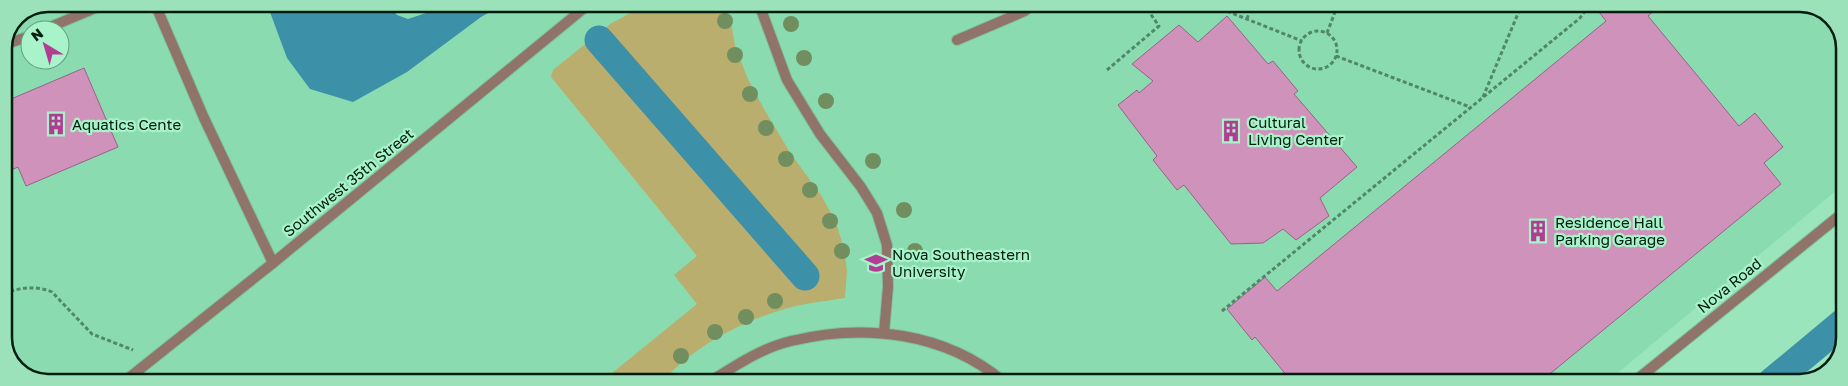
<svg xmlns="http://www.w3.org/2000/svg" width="1848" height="386" viewBox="0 0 1848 386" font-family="'Golos Text',sans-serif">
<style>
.built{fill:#8adcb0;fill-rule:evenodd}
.green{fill:#b9ae6e}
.water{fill:#3c90a8}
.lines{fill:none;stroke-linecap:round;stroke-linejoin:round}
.canal{stroke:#3c90a8;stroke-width:29}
.building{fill:#cf93bb;stroke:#9b6088}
.lane-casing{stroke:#7fc19e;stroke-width:12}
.street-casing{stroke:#7fc19e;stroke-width:12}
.path{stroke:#51866a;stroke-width:3;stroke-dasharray:4 2.5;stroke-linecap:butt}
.lane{stroke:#907369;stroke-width:10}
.street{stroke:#907369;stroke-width:10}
.tree{fill:#718e5f}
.labels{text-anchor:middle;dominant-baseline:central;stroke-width:4.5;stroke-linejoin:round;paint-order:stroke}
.poi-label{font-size:15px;fill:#001d0f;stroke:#a8f3c9;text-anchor:start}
.street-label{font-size:15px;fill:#001d0f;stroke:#a8f3c9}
.rim{fill:none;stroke:#001d0f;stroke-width:2.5}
</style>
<rect width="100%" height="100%" fill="#9be5bd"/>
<path class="built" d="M49,4L1808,5L1833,19L1844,43V184L1607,382L40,381L15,367L4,343V48L17,17ZM30,30H60V60H30Z"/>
<path class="green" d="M647,4H692L717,10L727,16L731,23L735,45L747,77L764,109L791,154L821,195L836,222L844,249L847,271L845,298C826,301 806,303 788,308C742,321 694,346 662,382H601L697,304L674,275L697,256L551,77L553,70L610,24Z"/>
<path class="water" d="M267,4H387L397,15L408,19L435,10L445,4H504L481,17L407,72L353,102L310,89L287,58Z"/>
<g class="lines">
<path class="canal" d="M599,40L805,276
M1772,382L1843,323"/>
</g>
<path class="building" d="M1599,4H1658L1659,6L1648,16L1739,126L1755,113L1783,147L1764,163L1781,184L1540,382H1292L1255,337L1252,340L1227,309L1265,277L1277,291L1606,21L1595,7Z
M1227,16L1268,64L1273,61L1298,91L1294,94L1357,167L1320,198L1329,216L1296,240L1283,229L1263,243L1231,244L1184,185L1177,190L1153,160L1157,156L1118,105L1137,90L1139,93L1153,81L1132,64L1179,25L1198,42Z
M84,68L118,147L26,186L18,167L4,173V102Z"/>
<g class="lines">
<g class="lane-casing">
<path id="lane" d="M155,4L204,118L273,263
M1828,16L1836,26
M43,30L105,4
M957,40L1025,11L1032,4
M6,44L30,36"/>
</g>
<g class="street-casing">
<path id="street" d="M759,4L787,80L820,134L861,187L877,213L887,245L888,287L884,333
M125,381L273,263L589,4
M709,382C735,366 761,348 791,341C864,323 945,332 1004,382
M1634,382L1844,212"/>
</g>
<path class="path" d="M1142,4L1149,12L1153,4
M1209,4L1302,41
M1247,19L1252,4
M1299 50a19 19 0 1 1 38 0a19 19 0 1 1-38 0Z
M1327,33L1338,4
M1336,56L1470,107
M1107,70L1159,26L1149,12
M1483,97L1522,4
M4,293C20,288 36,285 52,292L92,334L133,350
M1222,311L1580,18L1590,4"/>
<use href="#lane" class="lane"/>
<use href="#street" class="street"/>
</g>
<g class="tree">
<circle cx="725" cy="21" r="8"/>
<circle cx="791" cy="24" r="8"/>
<circle cx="735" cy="55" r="8"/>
<circle cx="804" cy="58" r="8"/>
<circle cx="750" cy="94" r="8"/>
<circle cx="826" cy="101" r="8"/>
<circle cx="766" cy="128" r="8"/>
<circle cx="786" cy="159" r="8"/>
<circle cx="873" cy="161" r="8"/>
<circle cx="810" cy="190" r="8"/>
<circle cx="904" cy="210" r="8"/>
<circle cx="830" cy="221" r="8"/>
<circle cx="842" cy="251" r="8"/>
<circle cx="915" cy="251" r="8"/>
<circle cx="775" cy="301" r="8"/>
<circle cx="746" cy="317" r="8"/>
<circle cx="715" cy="332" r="8"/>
<circle cx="681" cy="356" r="8"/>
</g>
<defs>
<g id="building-bare" transform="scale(1.725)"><path d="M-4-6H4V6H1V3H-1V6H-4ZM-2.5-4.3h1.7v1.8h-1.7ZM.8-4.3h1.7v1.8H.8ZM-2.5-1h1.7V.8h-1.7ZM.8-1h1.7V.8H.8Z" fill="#b23c93" stroke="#a8f3c9" stroke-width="2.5" paint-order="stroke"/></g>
<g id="university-bare" transform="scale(1.725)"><path d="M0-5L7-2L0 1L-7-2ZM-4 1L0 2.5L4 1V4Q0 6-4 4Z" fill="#b23c93" stroke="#a8f3c9" stroke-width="2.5" paint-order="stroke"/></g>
</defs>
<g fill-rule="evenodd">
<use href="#building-bare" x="56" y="124"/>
<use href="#building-bare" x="1231" y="131"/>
<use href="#building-bare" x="1538" y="231"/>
<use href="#university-bare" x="876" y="263"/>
</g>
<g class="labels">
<g class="poi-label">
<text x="1248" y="122">Cultural<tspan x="1248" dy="17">Living Center</tspan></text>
<text x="72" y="124">Aquatics Cente</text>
<text x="1555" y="222">Residence Hall<tspan x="1555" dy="17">Parking Garage</tspan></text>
<text x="892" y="254">Nova Southeastern<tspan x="892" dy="17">University</tspan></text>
</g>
<g class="street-label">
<text transform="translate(348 182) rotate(-39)">Southwest 35th Street</text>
<text transform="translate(1729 285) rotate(-39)">Nova Road</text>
</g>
</g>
<path d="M0 0H1848V386H0ZM48 12H1800A36 36 0 0 1 1836 48V338A36 36 0 0 1 1800 374H48A36 36 0 0 1 12 338V48A36 36 0 0 1 48 12Z" fill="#9be2ba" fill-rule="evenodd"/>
<path class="rim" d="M48 12H1800A36 36 0 0 1 1836 48V338A36 36 0 0 1 1800 374H48A36 36 0 0 1 12 338V48A36 36 0 0 1 48 12Z"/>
<g transform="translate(45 45) rotate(322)"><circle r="24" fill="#a8f3c9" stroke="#659d7f"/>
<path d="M0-4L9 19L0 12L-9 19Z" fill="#b23c93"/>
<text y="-8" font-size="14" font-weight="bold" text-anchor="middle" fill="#001d0f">N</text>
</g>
</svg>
